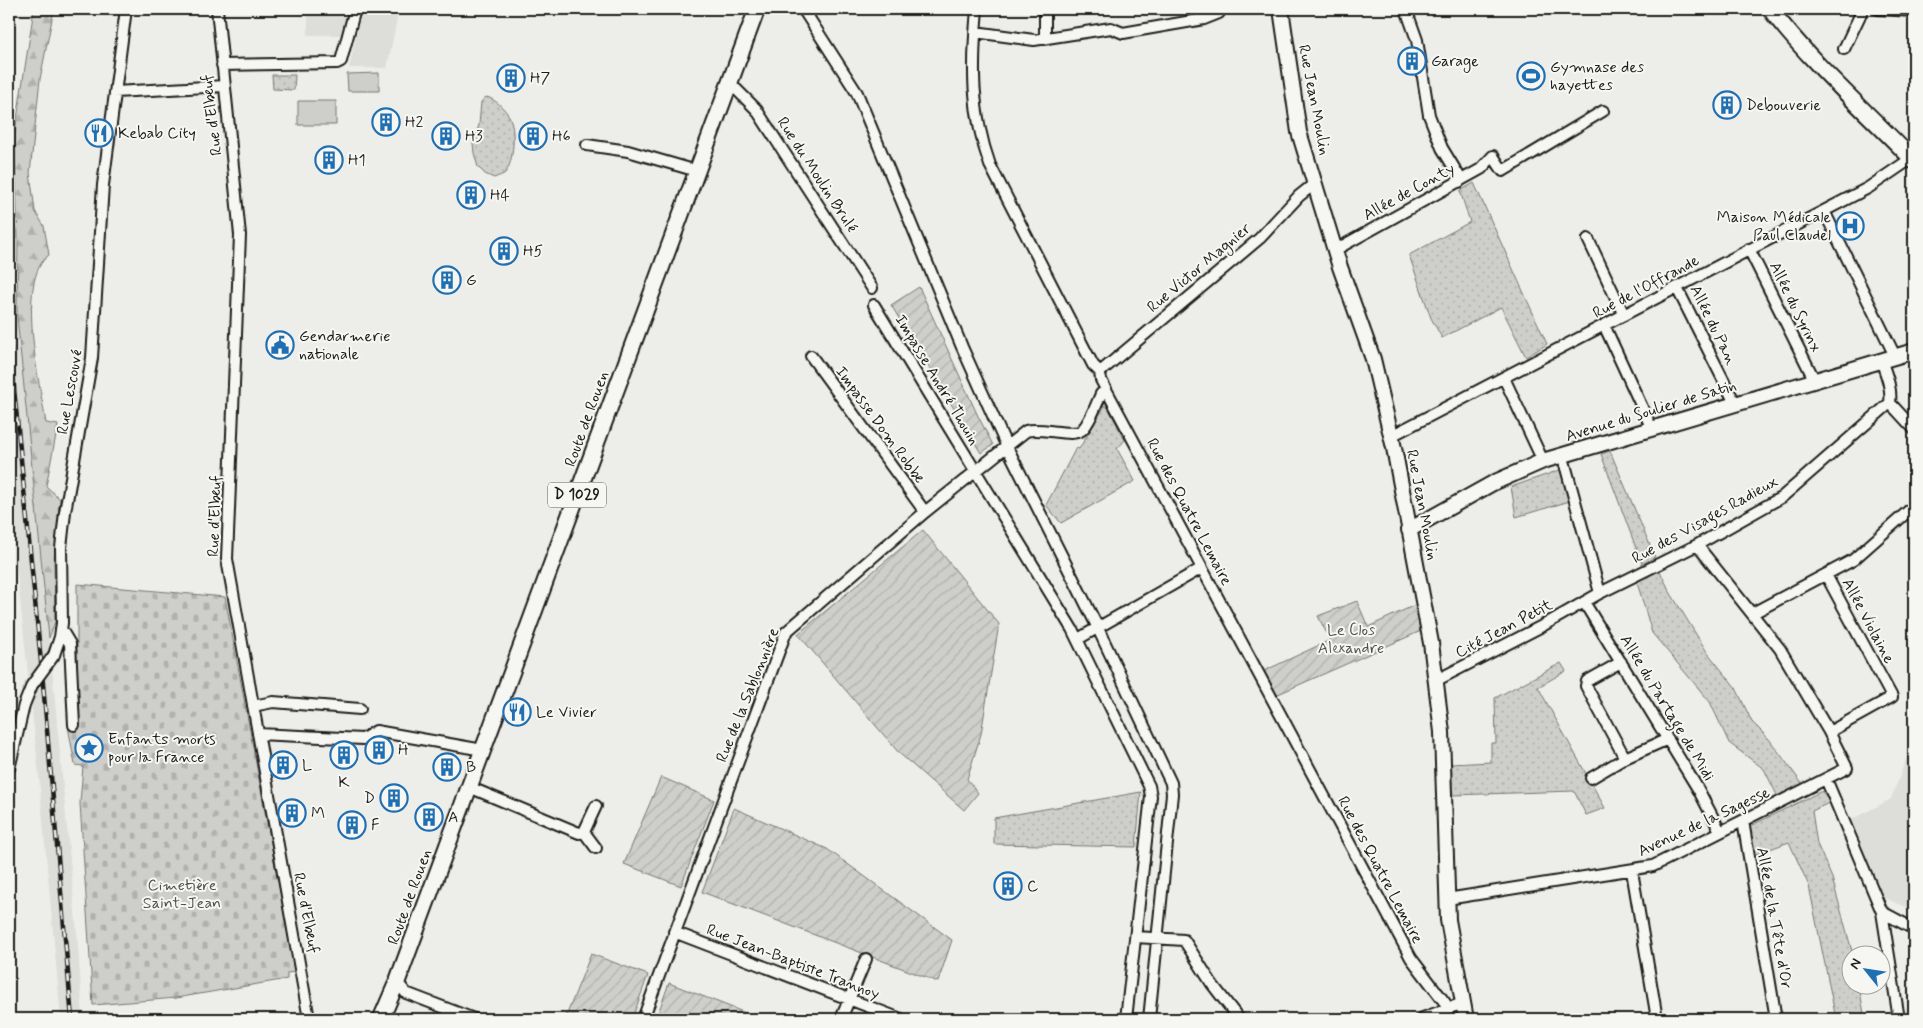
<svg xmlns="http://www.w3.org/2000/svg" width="1923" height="1028" viewBox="0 0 1923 1028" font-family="Mynerve,sans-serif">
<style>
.built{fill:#ddddda}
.forest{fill:url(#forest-firs);stroke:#757574}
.cemetery{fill:url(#cemetery-stones);stroke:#757574}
.park{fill:url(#park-dots);stroke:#757574}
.garden{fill:url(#garden-furrows);stroke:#757574}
.pitch{fill:#cececb;stroke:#757574}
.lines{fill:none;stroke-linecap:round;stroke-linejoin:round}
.street-casing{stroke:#1c1c1c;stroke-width:14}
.secondary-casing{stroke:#1c1c1c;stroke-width:18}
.primary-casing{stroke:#1c1c1c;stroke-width:19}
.street{stroke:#f6f6f2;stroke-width:10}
.secondary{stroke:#f6f6f2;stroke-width:14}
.primary{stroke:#f6f6f2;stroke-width:15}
.rail-casing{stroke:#1c1c1c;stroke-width:4.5}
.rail{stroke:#f6f6f2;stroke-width:2.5;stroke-dasharray:8;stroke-linecap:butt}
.street-bridge-casing{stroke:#1c1c1c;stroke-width:14;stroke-linecap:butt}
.street-bridge{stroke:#f6f6f2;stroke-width:10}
.labels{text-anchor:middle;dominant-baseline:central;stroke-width:4;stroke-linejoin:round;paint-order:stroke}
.shield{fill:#f6f6f2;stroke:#5d5d5c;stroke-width:1}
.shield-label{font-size:15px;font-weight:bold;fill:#1c1c1c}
.poi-label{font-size:16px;fill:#1c1c1c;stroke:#f6f6f2;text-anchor:start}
.street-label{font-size:16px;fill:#1c1c1c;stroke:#f6f6f2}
.park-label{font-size:16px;fill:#515151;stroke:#f6f6f2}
</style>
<defs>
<pattern id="forest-firs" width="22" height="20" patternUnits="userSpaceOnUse" patternTransform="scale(1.25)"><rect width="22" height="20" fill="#cececb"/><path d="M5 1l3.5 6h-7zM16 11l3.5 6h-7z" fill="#b0b0ae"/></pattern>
<pattern id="cemetery-stones" width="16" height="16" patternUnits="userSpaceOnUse" patternTransform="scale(1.25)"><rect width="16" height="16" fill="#cececb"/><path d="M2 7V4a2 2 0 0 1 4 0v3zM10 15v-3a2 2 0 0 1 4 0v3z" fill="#b0b0ae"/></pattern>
<pattern id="park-dots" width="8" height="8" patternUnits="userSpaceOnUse" patternTransform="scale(1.25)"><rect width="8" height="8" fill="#cececb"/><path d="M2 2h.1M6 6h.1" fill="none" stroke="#b0b0ae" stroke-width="1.8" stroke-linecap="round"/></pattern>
<pattern id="garden-furrows" width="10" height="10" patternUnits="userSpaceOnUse" patternTransform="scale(1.25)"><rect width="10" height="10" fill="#cececb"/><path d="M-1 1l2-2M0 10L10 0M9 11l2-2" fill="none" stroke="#b0b0ae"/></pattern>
</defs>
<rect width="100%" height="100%" fill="#edede9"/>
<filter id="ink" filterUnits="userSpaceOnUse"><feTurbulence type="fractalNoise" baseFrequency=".02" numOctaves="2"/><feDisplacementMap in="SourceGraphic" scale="10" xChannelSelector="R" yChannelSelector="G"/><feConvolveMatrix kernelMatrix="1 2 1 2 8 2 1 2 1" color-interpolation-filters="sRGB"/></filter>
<g filter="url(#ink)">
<path class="built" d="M308,9H342L341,16L346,17L341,35H308Z
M359,9H399L387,68H349L361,12Z
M9,216L77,933L83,1019H61L38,766L9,498Z
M1914,738V910L1884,898L1851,820L1891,799Z"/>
<path class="forest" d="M34,9H54L40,79L30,173L35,211L44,226L49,255C15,279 40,385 46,423L58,425L46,486L60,499L54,559L55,622L49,638L17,317L18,236L14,138Z"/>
<path class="cemetery" d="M77,584L225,597L295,972L287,973V979L176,998L93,1005L80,803L83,766L75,765L68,726L77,724Z"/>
<path class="park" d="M272,75H295L294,90L273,89Z
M486,97C494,98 505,109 509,116C516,128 514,163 505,173C503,175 498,176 494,178L485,174L478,167L474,153L473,143L479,125L481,102Z
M1474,183L1547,344L1526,357L1501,307L1442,338L1431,318L1409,255L1470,222L1460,191Z
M1106,404L1125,440L1117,449L1135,481L1061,523L1046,505L1076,448L1079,449Z
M1610,451L1655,557L1642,564L1601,454Z
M1560,470L1570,501L1516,517L1511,487Z
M1658,567L1670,592L1707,652L1736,688L1752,722L1769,739L1803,785L1778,797L1764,769L1729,743L1710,702L1652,633L1636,579Z
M1561,663L1566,671L1538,687L1605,808L1586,815L1574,791L1452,795L1451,764L1491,762V743H1496L1495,698Z
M1822,791L1831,802L1812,811L1817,844L1832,878L1853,955L1850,956V986H1859L1865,1019H1836L1809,886L1789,842L1754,855L1750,826Z
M1141,792L1136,847L994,844V818Z"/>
<path class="garden" d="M919,287L978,416L993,445L981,453L891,305Z
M923,530L999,624L981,734L967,779L978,793L964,810L899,753L798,634Z
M1357,601L1368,627L1415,605L1421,631L1276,695L1264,671L1330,640L1318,616Z
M661,777L714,800L681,886L624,864Z
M734,808L827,849L952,940L938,982L702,892Z
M591,954L648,975L632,1019H565Z
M669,983L761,1019H656Z"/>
<path class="pitch" d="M379,73V91H348L347,74Z
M298,101H336V125H298Z"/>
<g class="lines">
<g class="street-casing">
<path id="street" d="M217,9L240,235L227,559L309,1019
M803,9L857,93L962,347L1007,447L1094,620L1171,783L1172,794L1149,1019
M977,9C972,65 971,112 990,165L1093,365L1100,372L1101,380L1411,958L1449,1008
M1406,9L1417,40L1429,115L1442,148L1459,176V182
M1878,9L1914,11
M975,32L1034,40L1111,28L1123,33L1204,19L1219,13
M1045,39V9
M1844,49L1863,9
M222,65L337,63L341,61L355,9
M730,83L756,109L872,288
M115,92L224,86
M587,145L628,151L697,171
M1493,156L1503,171L1603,111
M1824,211L1895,356
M1588,239L1624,315
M1749,249L1814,379
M1335,250L1481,169L1493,156
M1677,288L1735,403
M874,305L1072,629L1149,786L1151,796L1126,1019
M1604,325L1652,429
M811,356L925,512
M1100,372L1260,238L1299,196L1314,184
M1504,378L1543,461
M1890,403L1914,429
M1391,436L1868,188L1912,158
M1563,457L1600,593
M1826,575L1892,697L1829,732
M1584,602L1698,789L1720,831
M1753,613L1853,560L1914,506
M61,629L70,644L74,725
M1078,639L1202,568
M54,655L60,637L62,623L61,548L65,512L92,358L103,185L126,9
M1621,662L1587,681L1586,686L1625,758
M1437,680L1544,625L1600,593L1697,545L1782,497L1890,403C1892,388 1886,374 1881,360
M253,706L273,702L360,709
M258,734L363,739L376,731L483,750
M9,769L24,705L32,685
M1591,778L1625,758L1668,739
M1826,779L1882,912L1899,1019
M469,787L579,833L584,832L596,806
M1743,821L1776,1019
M584,832L596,848
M1632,871L1657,1019
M1447,899L1653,866L1847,768L1829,732L1780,649L1697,545
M1882,912L1914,929
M674,932L901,1019
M1136,937L1184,940L1212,984L1239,1019
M397,982L406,993L474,1019
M643,1019L786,632L925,512L1026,431C1041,426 1075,439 1083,429C1091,420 1096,405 1101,394L1106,389
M841,1019L866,959
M1420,1019L1463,1003"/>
</g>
<g class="secondary-casing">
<path id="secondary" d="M1281,9L1299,132L1340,267L1373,359L1394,448L1431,643L1442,732L1448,920L1466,1019
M1409,530L1493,483L1543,461L1914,351"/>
</g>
<g class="primary-casing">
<path id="primary" d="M1770,9C1813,65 1866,111 1914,161
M381,1019L397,982L757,9"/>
</g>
<use href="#street" class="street"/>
<use href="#secondary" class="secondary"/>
<use href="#primary" class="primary"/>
<g class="rail-casing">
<path id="rail" d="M9,338L42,672L72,1019"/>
</g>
<use href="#rail" class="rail"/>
<g class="street-bridge-casing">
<path id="street-bridge" d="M32,685L54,655"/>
</g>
<use href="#street-bridge" class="street-bridge"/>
</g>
</g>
<defs>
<g id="building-ring" transform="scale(1.4375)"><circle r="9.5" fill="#f6f6f2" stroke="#1f6fb2" stroke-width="1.5"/><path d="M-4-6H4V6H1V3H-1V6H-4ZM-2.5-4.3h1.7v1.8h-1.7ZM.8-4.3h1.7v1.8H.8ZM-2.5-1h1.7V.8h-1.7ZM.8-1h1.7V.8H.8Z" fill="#1f6fb2"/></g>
<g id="stadium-ring" transform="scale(1.4375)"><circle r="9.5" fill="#f6f6f2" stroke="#1f6fb2" stroke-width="1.5"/><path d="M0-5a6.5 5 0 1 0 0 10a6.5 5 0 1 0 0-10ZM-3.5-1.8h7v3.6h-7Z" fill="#1f6fb2"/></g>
<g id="restaurant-ring" transform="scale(1.4375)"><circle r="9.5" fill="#f6f6f2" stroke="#1f6fb2" stroke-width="1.5"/><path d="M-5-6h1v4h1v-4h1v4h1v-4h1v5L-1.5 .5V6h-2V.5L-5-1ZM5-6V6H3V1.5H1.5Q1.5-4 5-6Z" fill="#1f6fb2"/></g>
<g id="hospital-ring" transform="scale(1.4375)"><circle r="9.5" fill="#f6f6f2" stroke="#1f6fb2" stroke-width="1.5"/><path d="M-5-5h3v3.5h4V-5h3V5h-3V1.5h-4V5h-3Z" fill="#1f6fb2"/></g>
<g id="civic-ring" transform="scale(1.4375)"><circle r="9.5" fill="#f6f6f2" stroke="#1f6fb2" stroke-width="1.5"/><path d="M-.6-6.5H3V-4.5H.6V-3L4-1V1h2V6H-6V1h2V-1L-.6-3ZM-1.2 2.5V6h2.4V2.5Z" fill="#1f6fb2"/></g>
<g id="sight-ring" transform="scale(1.4375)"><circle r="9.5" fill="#f6f6f2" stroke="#1f6fb2" stroke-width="1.5"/><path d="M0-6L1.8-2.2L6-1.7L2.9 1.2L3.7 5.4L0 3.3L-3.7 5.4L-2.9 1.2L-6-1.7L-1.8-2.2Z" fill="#1f6fb2"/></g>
</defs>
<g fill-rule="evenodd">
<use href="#building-ring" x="1412" y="61"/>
<use href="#stadium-ring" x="1531" y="76"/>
<use href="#building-ring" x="511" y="78"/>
<use href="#building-ring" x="1727" y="105"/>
<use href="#building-ring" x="386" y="122"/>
<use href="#restaurant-ring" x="99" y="133"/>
<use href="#building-ring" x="446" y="136"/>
<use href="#building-ring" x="533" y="136"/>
<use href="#building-ring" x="329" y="160"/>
<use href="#building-ring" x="471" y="195"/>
<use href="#hospital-ring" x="1850" y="226"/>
<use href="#building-ring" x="504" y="251"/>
<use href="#building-ring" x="447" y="280"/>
<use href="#civic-ring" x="280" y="345"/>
<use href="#restaurant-ring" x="517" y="712"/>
<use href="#sight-ring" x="89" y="748"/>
<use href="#building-ring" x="379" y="750"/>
<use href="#building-ring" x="344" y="755"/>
<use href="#building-ring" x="283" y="765"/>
<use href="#building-ring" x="447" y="767"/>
<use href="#building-ring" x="394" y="798"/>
<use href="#building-ring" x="292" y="813"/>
<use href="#building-ring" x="429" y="817"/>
<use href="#building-ring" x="352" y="825"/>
<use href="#building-ring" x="1008" y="886"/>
</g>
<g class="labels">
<rect class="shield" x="548" y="482.5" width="58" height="25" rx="4"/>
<g class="shield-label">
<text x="577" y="495">D 1029</text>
</g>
<g class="poi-label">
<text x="1431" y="61">Garage</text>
<text x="1550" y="67">Gymnase des<tspan x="1550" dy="18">hayettes</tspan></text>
<text x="530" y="78">H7</text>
<text x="1746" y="105">Debouverie</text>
<text x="405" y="122">H2</text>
<text x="118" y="133">Kebab City</text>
<text x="465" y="136">H3</text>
<text x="552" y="136">H6</text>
<text x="348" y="160">H1</text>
<text x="490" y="195">H4</text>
<text x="1831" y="217" text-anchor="end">Maison Médicale<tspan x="1831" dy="18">Paul Claudel</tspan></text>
<text x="523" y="251">H5</text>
<text x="466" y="280">G</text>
<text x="299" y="336">Gendarmerie<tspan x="299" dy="18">nationale</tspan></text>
<text x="536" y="712">Le Vivier</text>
<text x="108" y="739">Enfants morts<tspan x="108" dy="18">pour la France</tspan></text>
<text x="398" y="750">H</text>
<text x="302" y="765">L</text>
<text x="466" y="767">B</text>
<text x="344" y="782" text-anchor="middle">K</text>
<text x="375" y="798" text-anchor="end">D</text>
<text x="311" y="813">M</text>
<text x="448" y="817">A</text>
<text x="371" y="825">F</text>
<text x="1027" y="886">C</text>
</g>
<g class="street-label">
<text transform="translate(1314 100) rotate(79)">Rue Jean Moulin</text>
<text transform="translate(212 115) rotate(-97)">Rue d'Elbeuf</text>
<text transform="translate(817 175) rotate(57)">Rue du Moulin Brulé</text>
<text transform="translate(1409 192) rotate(-29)">Allée de Conty</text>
<text transform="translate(1199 268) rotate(-40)">Rue Victor Magnier</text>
<text transform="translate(1646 287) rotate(-28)">Rue de l'Offrande</text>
<text transform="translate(1795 307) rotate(64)">Allée du Syrinx</text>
<text transform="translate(1713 325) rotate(64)">Allée du Pan</text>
<text transform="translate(937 380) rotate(59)">Impasse André Thouin</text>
<text transform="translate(70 392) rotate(-80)">Rue Lescouvé</text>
<text transform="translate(1651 411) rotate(-17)">Avenue du Soulier de Satin</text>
<text transform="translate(587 419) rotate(-70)">Route de Rouen</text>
<text transform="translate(880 425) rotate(54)">Impasse Dom Robbe</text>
<text transform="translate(1422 505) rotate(79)">Rue Jean Moulin</text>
<text transform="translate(1189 512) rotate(62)">Rue des Quatre Lemaire</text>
<text transform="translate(215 516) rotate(-88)">Rue d'Elbeuf</text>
<text transform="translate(1705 520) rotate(-29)">Rue des Visages Radieux</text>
<text transform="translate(1868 621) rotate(62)">Allée Violaine</text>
<text transform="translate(1504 629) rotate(-28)">Cité Jean Petit</text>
<text transform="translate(748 695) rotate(-68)">Rue de la Sablonnière</text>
<text transform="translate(1667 708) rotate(59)">Allée du Partage de Midi</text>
<text transform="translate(1704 822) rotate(-25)">Avenue de la Sagesse</text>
<text transform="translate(1380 870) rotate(62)">Rue des Quatre Lemaire</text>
<text transform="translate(410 897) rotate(-70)">Route de Rouen</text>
<text transform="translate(306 913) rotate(79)">Rue d'Elbeuf</text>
<text transform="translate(1774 918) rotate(80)">Allée de la Tête d'Or</text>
<text transform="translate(793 962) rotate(21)">Rue Jean-Baptiste Trannoy</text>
</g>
<g class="park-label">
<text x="1351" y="630">Le Clos<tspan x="1351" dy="18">Alexandre</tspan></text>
<text x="182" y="885">Cimetière<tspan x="182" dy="18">Saint-Jean</tspan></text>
</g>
</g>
<rect width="1923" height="1028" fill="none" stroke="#f6f6f2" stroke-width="30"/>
<rect x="15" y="15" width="1893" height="998" fill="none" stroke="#1c1c1c" stroke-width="2" filter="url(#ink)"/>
<g transform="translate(1866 970) rotate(300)"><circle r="24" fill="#f6f6f2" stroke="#9f9f9c"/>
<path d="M0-4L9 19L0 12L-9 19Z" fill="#1f6fb2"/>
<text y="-8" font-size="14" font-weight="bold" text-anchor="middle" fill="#1c1c1c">N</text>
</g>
</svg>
